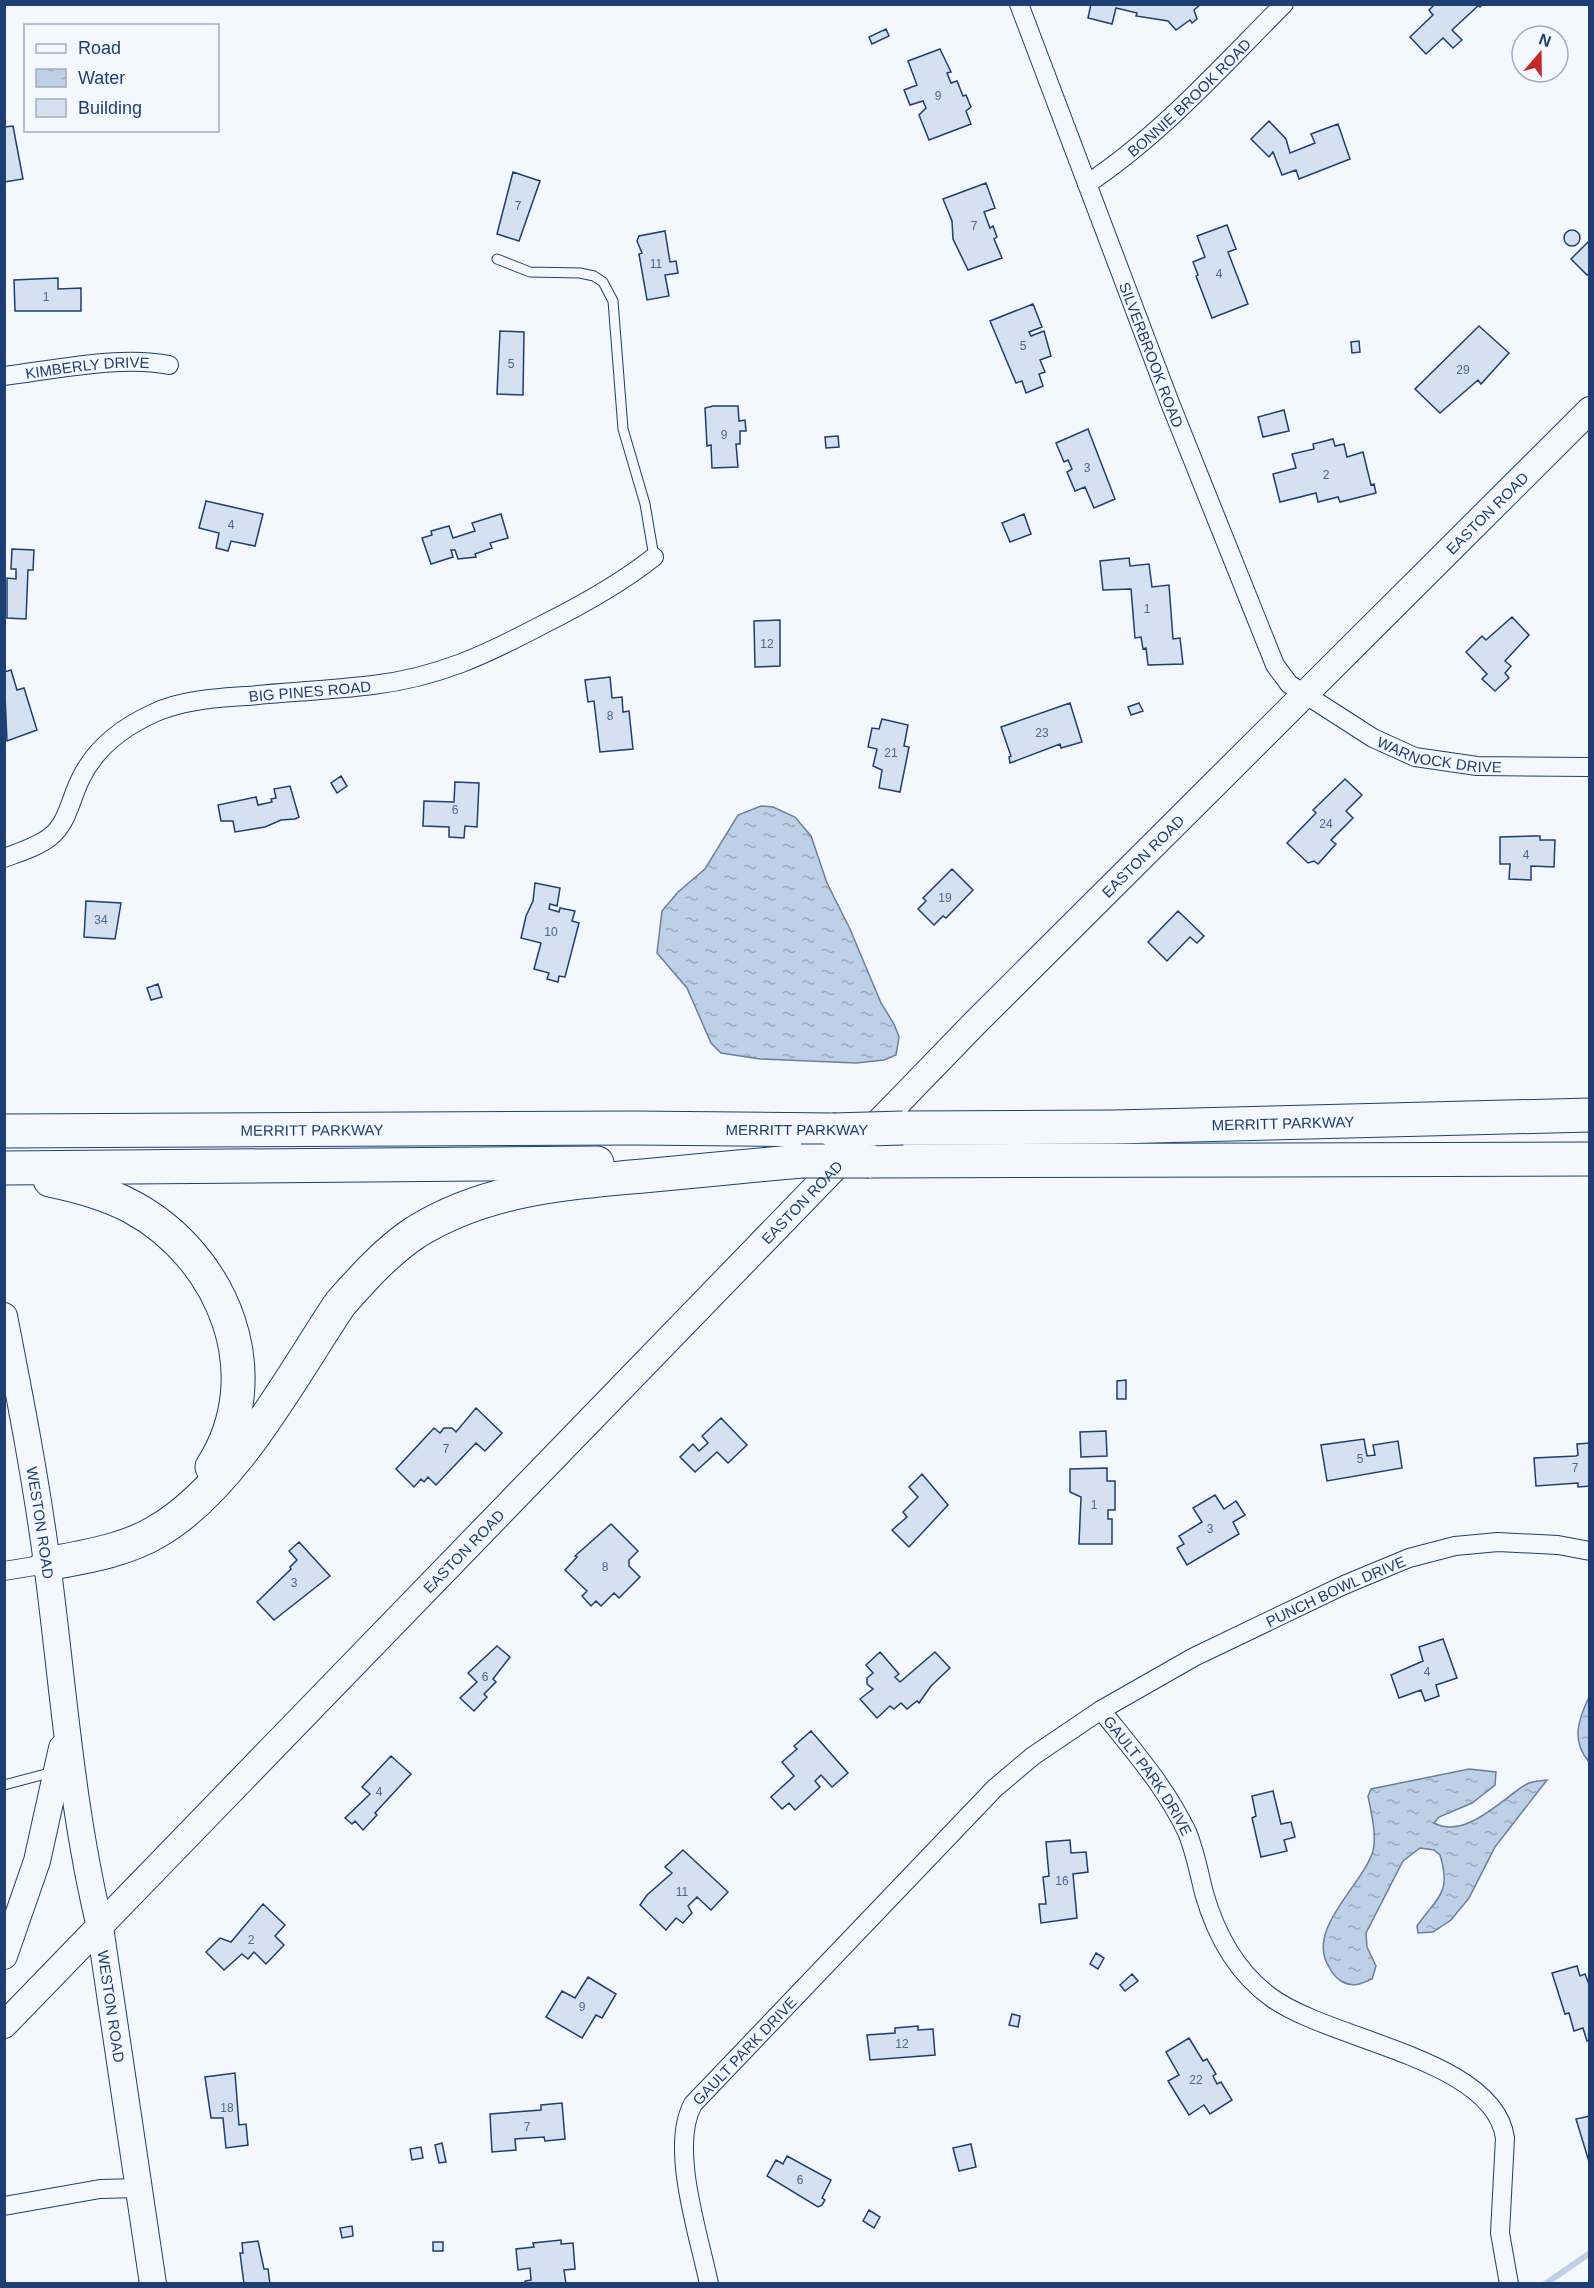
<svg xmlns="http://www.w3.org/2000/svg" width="1594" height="2288" viewBox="0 0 1594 2288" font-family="Helvetica,sans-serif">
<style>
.water{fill:url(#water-ripples);stroke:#687fa3;stroke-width:1.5}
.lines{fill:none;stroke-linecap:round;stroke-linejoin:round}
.stream{stroke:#bed0e5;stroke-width:6}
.building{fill:#d5e0f0;stroke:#1d3f73;stroke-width:1.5}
.lane-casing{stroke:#1d3f73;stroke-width:11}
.street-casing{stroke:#1d3f73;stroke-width:20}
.secondary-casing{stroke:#1d3f73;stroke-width:28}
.highway-casing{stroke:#1d3f73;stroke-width:35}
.lane{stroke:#f4f7fb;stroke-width:9}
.street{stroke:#f4f7fb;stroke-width:18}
.secondary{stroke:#f4f7fb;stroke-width:26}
.highway{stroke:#f4f7fb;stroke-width:33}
.highway-bridge-casing{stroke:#1d3f73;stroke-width:35;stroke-linecap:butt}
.highway-bridge{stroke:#f4f7fb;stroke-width:33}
.labels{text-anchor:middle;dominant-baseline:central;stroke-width:4.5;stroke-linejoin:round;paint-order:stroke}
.number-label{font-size:12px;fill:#4b6792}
.street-label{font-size:15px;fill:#1d3f73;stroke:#f4f7fb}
</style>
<defs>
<pattern id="water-ripples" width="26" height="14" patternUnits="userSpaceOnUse" patternTransform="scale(1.5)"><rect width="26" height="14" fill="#bed0e5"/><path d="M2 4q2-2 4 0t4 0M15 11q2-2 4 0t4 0" fill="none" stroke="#9aaabe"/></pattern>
</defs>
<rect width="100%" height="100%" fill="#f4f7fb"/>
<path class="water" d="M761,806L773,807L795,817L811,836L827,883L850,929L881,1003L894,1024L899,1037L896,1055L884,1060L856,1063L760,1059L721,1053L711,1043L687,988L657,953L662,911L678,892L705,869L738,815Z
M1589,1697V1762C1571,1741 1578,1720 1589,1697Z
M1469,1769L1496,1772L1495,1785L1472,1803L1439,1817L1434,1823C1465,1840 1502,1799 1525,1785C1531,1781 1539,1781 1547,1780L1495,1847L1469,1898L1451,1920L1433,1932L1418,1933L1417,1926C1437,1897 1452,1894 1440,1855L1434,1850L1420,1848L1403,1861L1366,1933L1367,1947L1376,1966L1372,1979C1361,1984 1353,1988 1341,1981C1336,1978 1332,1973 1329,1967C1305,1929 1363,1885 1373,1851C1377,1835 1371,1812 1368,1796L1371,1789Z"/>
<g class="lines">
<path class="stream" d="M1545,2284L1590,2253"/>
</g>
<path class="building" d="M1091,4H1201L1194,10L1197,19L1192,23L1190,20L1176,30L1168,21L1136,16L1137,13L1116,8L1112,24L1088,18Z
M1435,4H1483L1480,7L1479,5L1452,30L1462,40L1453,48L1443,38L1426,54L1410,37L1433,15L1429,10Z
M886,29L889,36L872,44L869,37Z
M940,49L951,72L947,73L951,83L957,81L963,96L966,95L971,107L966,111L971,124L929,140L919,115L926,108L923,101L910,105L904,90L917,85L908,61Z
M1269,121L1286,139L1290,153L1315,143L1311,134L1338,124L1350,159L1299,179L1296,170L1282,175L1273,152L1269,157L1251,139Z
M13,126L23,179L4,182V127Z
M513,172L540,181L519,241L497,234Z
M986,183L995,208L984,212L990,228L993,226L997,237L994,239L1002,258L968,270L953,239L952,221L943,199Z
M1227,225L1236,249L1228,252L1248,304L1212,318L1196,276L1198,275L1193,262L1205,257L1197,236Z
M1564 238a8 8 0 1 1 16 0a8 8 0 1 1-16 0Z
M665,231L670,262L676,261L678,273L665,275L669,296L647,300L639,254L642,253L637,241L639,236Z
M1590,240V273L1587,275L1571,259Z
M58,278V289L81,288V311H15L14,280Z
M1033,304L1042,327L1029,332L1031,336L1044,331L1051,356L1040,360L1045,372L1039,374L1043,386L1026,393L1022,381L1016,383L990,321Z
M1479,326L1509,353L1481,384L1478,380L1440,413L1415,389Z
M500,331L524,332L523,395L497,394Z
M1359,341L1360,352L1352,353L1351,342Z
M713,406H738L739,421L745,420L746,431H740V444H736L738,467L712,468L711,445L707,446L705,408Z
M1284,410L1289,431L1263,437L1258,417Z
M1088,429L1115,499L1094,508L1085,487L1075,491L1067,472L1072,469L1068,460L1064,462L1056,443Z
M838,436L839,447L826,448L825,437Z
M1333,439L1335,446L1344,444L1347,457L1363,452L1371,485L1374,484L1376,493L1340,502L1338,497L1318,502L1316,493L1280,502L1273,474L1296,468L1292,454L1314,449L1313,444Z
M206,501L263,514L255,546L231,541L228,551L216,548L219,533L199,528Z
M501,514L508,538L490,543L492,548L475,554L476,557L458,559L455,550H451L453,557L431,564L422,538L432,535L431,531L449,526L453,538L475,531L472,523Z
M1024,514L1031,534L1010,542L1002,523Z
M12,549L34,550L33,570H28L26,619L7,618V578L16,579V569H11Z
M1129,558L1130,566L1149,564L1152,587L1169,585L1173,639L1180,638L1183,664L1148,665L1146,648L1143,649L1141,637L1135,638L1131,589L1103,590L1100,561Z
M1512,617L1529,635L1505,661L1511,666L1505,673L1509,678L1495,691L1482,679L1487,674L1466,652L1482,636L1486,640Z
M780,620V666L755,667L754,621Z
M11,670L17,690L24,688L37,730L7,741L4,672Z
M610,677L612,698L622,697L623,712L629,711L633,749L600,752L594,701L588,702L585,680Z
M1070,703L1082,742L1061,748L1060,744L1010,763L1009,757L1011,756L1001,727Z
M1139,703L1143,711L1131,715L1128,707Z
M882,719L908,725L904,746L909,747L900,792L879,788L882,770L873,766L877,749L868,747L872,728L879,729Z
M341,776L347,786L337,793L331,783Z
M1345,779L1362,795L1346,811L1353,818L1331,840L1336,844L1318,864L1314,861L1308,863L1287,843L1316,813L1313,810Z
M455,782L479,783L477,827L465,826L464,838L449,837V827L423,826L424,801L454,802Z
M290,786L299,817L295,819L281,820L265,827L235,832L233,821H221L218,805L256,797L258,805L272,802L271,799L276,798L274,789Z
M1532,836H1540V840H1555L1554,867L1531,866V880L1509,879L1510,864H1500V837Z
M952,869L973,890L946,918L943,916L934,925L918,909L926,901L923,898Z
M535,883L560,888L557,906L550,904L549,909L559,912L560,908L575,911L572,921L579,923L565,977L559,976L558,982L547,979L549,973L534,969L541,943L521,938L526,916L533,901Z
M86,901L121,903L115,939L84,937Z
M1178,911L1204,936L1197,943L1190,937L1167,961L1148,942Z
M158,984L162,997L151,1000L147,988Z
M1126,1380V1399H1117V1381Z
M476,1408L502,1433L485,1451L476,1443L436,1485L428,1477L424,1482L421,1479L414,1487L396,1469L434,1428L440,1433L444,1428H452L456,1432Z
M721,1418L747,1445L728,1463L717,1452L695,1472L680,1457L693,1444L699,1451L708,1443L702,1436Z
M1106,1431L1107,1456L1081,1457L1080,1432Z
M1364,1439L1367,1456L1375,1455L1373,1445L1398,1441L1402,1468L1327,1481L1321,1445Z
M1590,1443V1486L1578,1487V1483L1536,1486L1534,1458L1576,1456L1578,1455L1577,1444Z
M1107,1468V1481H1115V1510H1108V1519H1112V1544H1079L1081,1497L1070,1492V1469Z
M922,1474L948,1505L909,1547L892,1530L907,1517L903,1512L918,1497L909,1487Z
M1215,1495L1224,1509L1236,1501L1245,1515L1233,1522L1239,1534L1187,1565L1177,1548L1184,1544L1179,1536L1202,1522L1193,1508Z
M611,1524L638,1551L629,1560V1566L640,1577L619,1598L614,1593L601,1606L596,1601L591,1606L582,1596L587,1591L565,1570L577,1557L575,1556Z
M299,1542L330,1576L274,1620L257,1602L291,1569L290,1567L297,1560L289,1551Z
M1443,1639L1457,1678L1436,1685L1439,1696L1425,1701L1421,1690L1399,1698L1391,1675L1423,1661L1419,1647Z
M497,1646L510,1657L493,1679L496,1682L484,1694L487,1697L474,1711L460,1698L477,1682L468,1673Z
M880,1652L899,1674L895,1677L900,1682L935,1652L950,1668L931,1686L919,1703L917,1701L907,1709L901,1703L894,1709L890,1706L877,1718L860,1699L873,1689L867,1684V1678L873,1673L866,1665Z
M811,1731L848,1773L832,1787L821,1775L815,1781L820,1787L795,1810L789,1803L782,1809L771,1797L794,1776L782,1762L797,1749L794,1746Z
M391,1756L411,1774L375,1813L377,1815L363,1830L355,1821L352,1824L345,1818L370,1794L362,1787Z
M1273,1791L1281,1824L1291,1822L1295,1837L1284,1840L1287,1851L1261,1857L1252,1818L1256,1816L1252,1796Z
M1070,1840L1071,1853L1086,1852L1088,1872L1073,1874L1077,1918L1041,1923L1039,1904H1046L1043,1877L1049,1876L1046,1842Z
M683,1850L728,1892L711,1910L697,1897L688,1906L692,1913L683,1923L676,1918L666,1930L640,1905L647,1895L672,1873L665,1867Z
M263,1904L285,1925L275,1936L284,1945L266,1964L254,1952L248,1959L242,1954L224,1970L206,1952L220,1938L231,1942Z
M1096,1953L1104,1958L1098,1969L1090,1964Z
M1577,1966L1580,1976L1585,1974L1590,1987V2040L1587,2041L1583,2028L1574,2031L1569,2013L1565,2014L1552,1973Z
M1132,1974L1138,1981L1125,1991L1120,1985Z
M588,1977L616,1994L602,2018L596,2015L582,2038L546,2017L562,1991L575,1998Z
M1012,2014L1020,2016L1018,2027L1009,2025Z
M918,2026V2030L933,2029L935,2055L870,2060L867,2035L895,2033V2028Z
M1189,2038L1203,2061L1207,2059L1216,2074L1213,2076L1217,2084L1221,2082L1232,2100L1210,2114L1204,2105L1189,2115L1168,2081L1179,2075L1166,2052Z
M235,2073L239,2125L246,2124L248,2145L226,2148L223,2118H211L205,2077Z
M562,2103L565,2139L545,2141L544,2137L515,2139L516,2150L492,2152L490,2114L541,2110V2105Z
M1590,2116V2165L1576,2119Z
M442,2143L446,2162L439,2163L435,2145Z
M971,2144L976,2167L959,2171L953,2148Z
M421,2147L423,2158L412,2160L410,2149Z
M787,2156L831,2180L822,2198L825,2200L822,2205L818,2207L767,2176L776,2160L783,2164Z
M869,2210L880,2217L874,2228L863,2221Z
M352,2226L353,2236L342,2238L340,2228Z
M561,2240V2244L573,2243L575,2269L564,2270L566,2284H526L525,2281L531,2280L530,2268L518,2270L516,2249L534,2247L533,2243Z
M258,2241L264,2269H268L270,2284H244L240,2253H243L242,2243Z
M433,2242H443V2251H433Z"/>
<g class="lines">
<g class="lane-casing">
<path id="lane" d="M497,259L530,272L580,273L594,276L603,282L613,301L623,429L645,504L654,557
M4,1785L53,1772"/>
</g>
<g class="street-casing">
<g id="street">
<path id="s1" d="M1019,4L1170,403L1275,665L1289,684L1373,738L1415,757L1477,766L1590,767"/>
<path id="s2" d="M1087,184C1161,135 1221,67 1284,4"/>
<path id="s3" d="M4,376C53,370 122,355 169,365"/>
<path id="s4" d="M4,858C20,852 37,847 50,837C68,823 71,797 81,778C96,747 123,727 154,713C182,700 216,698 247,696C289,692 331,690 373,685C439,677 485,655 542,625C582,605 620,584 654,557"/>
<path d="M4,1571L47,1564"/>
<path id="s5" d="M1101,1710C1132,1749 1165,1786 1187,1832C1195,1851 1199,1873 1204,1893C1216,1935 1237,1973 1272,1998C1332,2041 1494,2059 1505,2138L1500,2233L1509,2284"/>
<path d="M4,2206L100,2189L140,2188"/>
<path id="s6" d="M709,2284C699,2235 669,2147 693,2104L995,1788L1033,1756L1101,1710L1194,1657L1344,1585L1409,1558L1455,1546L1498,1542L1558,1545L1590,1551"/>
</g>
</g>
<g class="secondary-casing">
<g id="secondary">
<path id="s7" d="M4,1316C20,1398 36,1480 47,1563C63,1684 71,1807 100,1927L153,2284"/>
<path d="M4,1956L37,1861L62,1748"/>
<path id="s8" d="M4,2025L975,1023L1590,410"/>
</g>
</g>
<g class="highway-casing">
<g id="highway">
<path id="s9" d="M903,1128L1114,1127L1590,1115"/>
<path id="s10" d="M4,1131L634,1128L833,1130"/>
<path d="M869,1161L1590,1159"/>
<path d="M4,1168L597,1163"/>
<path d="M50,1180C79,1186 106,1193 132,1207C224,1257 271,1375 212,1467"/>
<path d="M47,1564C83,1557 124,1551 156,1532C233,1488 291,1377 340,1304C363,1278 387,1251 416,1232C485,1189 564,1183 643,1176C696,1171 748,1166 801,1161"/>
</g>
</g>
<use href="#lane" class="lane"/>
<use href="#street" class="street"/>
<use href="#secondary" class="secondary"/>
<use href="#highway" class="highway"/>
<g class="highway-bridge-casing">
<path id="highway-bridge" d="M833,1130L903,1128
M801,1161H869"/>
</g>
<use href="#highway-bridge" class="highway-bridge"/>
</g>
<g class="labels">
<g class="number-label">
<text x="938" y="96">9</text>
<text x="518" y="206">7</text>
<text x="974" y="226">7</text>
<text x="656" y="264">11</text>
<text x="1219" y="274">4</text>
<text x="46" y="297">1</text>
<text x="1023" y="346">5</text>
<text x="511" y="364">5</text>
<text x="1463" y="370">29</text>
<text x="724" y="435">9</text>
<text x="1087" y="468">3</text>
<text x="1326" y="475">2</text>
<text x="231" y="525">4</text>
<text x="1147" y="609">1</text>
<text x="767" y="644">12</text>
<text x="610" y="716">8</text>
<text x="1042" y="733">23</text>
<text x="891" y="753">21</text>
<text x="455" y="810">6</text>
<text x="1326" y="824">24</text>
<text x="1526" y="855">4</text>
<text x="945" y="898">19</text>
<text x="101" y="920">34</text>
<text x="551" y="932">10</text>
<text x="446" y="1449">7</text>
<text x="1360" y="1459">5</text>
<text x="1575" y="1468">7</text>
<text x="1094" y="1505">1</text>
<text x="1210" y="1529">3</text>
<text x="605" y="1567">8</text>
<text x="294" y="1583">3</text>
<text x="1427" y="1672">4</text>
<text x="485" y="1677">6</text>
<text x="379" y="1792">4</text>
<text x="1062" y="1881">16</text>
<text x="682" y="1892">11</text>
<text x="251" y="1940">2</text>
<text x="582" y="2007">9</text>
<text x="902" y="2044">12</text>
<text x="1196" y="2080">22</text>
<text x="227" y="2108">18</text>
<text x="527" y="2127">7</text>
<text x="800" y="2180">6</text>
</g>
<g class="street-label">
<text stroke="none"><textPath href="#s2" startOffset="134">BONNIE BROOK ROAD</textPath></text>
<text stroke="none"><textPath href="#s1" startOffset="375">SILVERBROOK ROAD</textPath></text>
<text stroke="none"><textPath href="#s3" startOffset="84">KIMBERLY DRIVE</textPath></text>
<text stroke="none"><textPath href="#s8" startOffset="2118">EASTON ROAD</textPath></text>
<text stroke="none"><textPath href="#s4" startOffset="376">BIG PINES ROAD</textPath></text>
<text stroke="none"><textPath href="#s1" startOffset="902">WARNOCK DRIVE</textPath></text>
<text stroke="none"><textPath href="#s8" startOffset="1632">EASTON ROAD</textPath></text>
<text stroke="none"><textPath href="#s9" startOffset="380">MERRITT PARKWAY</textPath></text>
<text stroke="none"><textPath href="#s10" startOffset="308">MERRITT PARKWAY</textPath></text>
<text x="797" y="1129">MERRITT PARKWAY</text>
<text stroke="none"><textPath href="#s8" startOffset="1146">EASTON ROAD</textPath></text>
<text stroke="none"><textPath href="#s7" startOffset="210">WESTON ROAD</textPath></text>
<text stroke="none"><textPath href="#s8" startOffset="660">EASTON ROAD</textPath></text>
<text stroke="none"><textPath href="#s6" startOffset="1016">PUNCH BOWL DRIVE</textPath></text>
<text stroke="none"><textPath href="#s5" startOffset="81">GAULT PARK DRIVE</textPath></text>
<text stroke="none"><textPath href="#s7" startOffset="699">WESTON ROAD</textPath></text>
<text stroke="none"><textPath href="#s6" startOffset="258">GAULT PARK DRIVE</textPath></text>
</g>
</g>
<rect width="1594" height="2288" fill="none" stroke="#1d3f73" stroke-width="12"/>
<rect x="24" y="24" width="195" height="108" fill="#f4f7fb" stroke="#9eadc5" stroke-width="1.5"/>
<rect x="36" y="44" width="30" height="9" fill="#f4f7fb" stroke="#9eadc5" stroke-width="1.5"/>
<text x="78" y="54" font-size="18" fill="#1d3f73">Road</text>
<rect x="36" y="69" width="30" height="18" fill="url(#water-ripples)" stroke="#9eadc5" stroke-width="1.5"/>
<text x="78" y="84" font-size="18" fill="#1d3f73">Water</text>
<rect x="36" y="99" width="30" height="18" fill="#d5e0f0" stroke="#9eadc5" stroke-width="1.5"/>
<text x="78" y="114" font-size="18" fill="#1d3f73">Building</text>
<g transform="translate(1540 54) rotate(20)"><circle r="28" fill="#f4f7fb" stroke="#9eadc5" stroke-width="1.5"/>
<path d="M0-4.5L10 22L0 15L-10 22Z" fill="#c62828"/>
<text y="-9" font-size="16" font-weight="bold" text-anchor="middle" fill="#1d3f73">N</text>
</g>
</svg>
